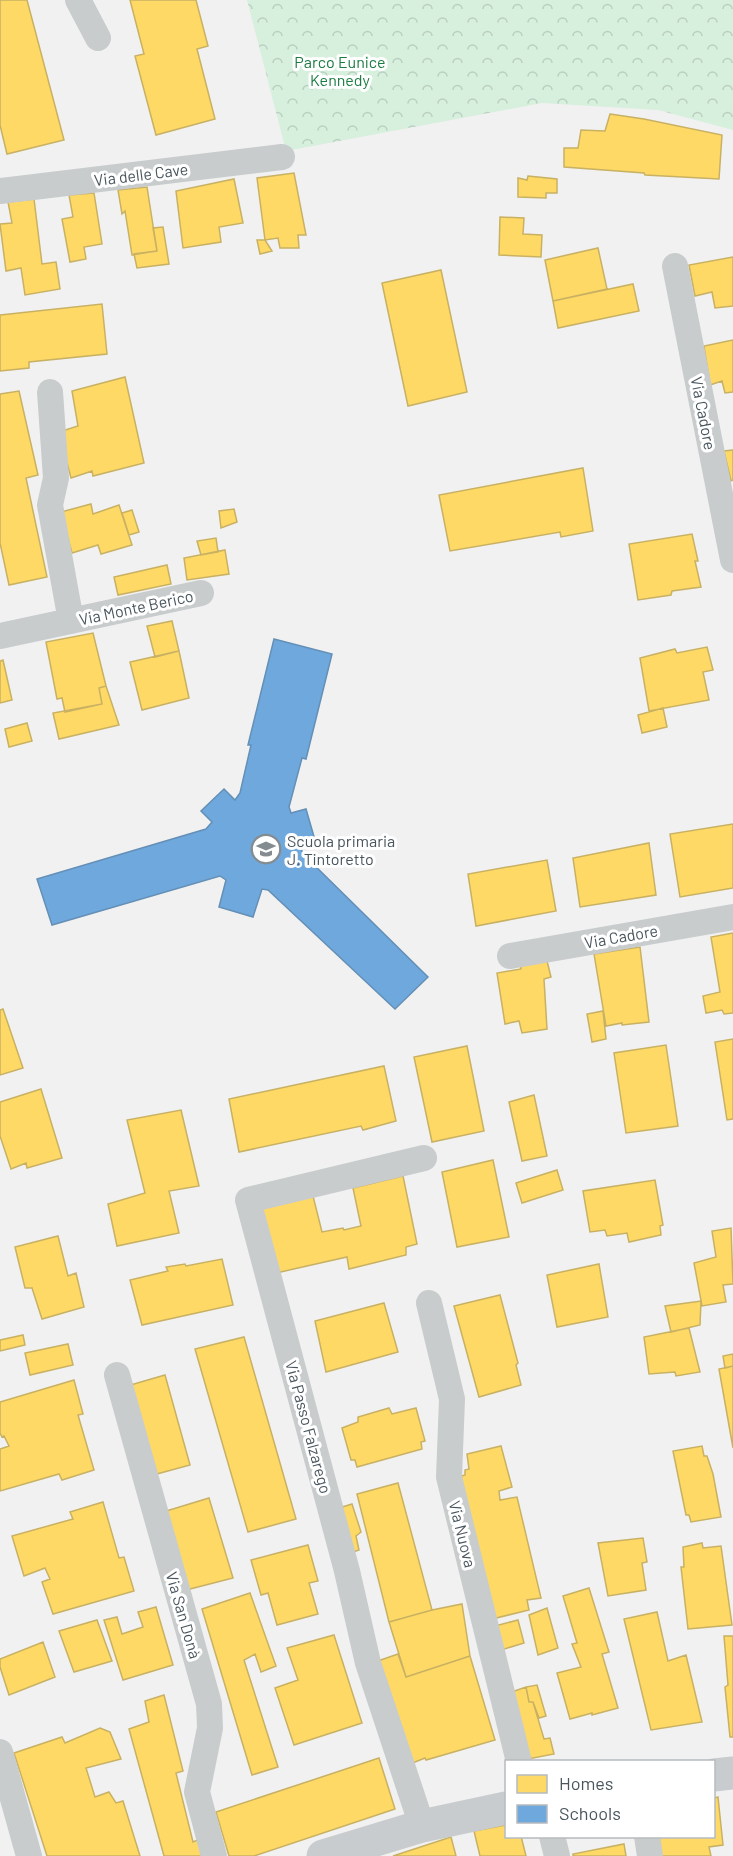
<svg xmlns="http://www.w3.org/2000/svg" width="733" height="1856" viewBox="0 0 733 1856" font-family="Barlow,sans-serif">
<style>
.park{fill:url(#park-crowns)}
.homes{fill:#ffd966;stroke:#c8b163;stroke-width:1.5}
.schools{fill:#6fa8dc;stroke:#648fb6;stroke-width:1.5}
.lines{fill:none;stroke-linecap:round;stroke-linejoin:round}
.street{stroke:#c8cccd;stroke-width:26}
.secondary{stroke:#c9ccce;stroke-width:33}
.labels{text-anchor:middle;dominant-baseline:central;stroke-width:6;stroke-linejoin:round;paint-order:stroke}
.park-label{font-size:16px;fill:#1b7c41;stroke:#fff}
.street-label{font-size:16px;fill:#49555d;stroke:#fff}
.poi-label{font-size:16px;fill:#49555d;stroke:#fff;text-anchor:start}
</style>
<defs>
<pattern id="park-crowns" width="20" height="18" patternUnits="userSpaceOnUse" patternTransform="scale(1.5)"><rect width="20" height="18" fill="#d7efdd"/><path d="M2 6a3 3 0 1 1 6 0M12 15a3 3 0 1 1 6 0" fill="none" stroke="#bacfc0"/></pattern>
</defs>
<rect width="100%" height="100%" fill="#f1f1f1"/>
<path class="park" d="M247,0H733V130L658,110L542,103L286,151Z"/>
<path class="homes" d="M0,0H27L64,140L7,154L0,125Z
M130,0H196L208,46L197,49L215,119L156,135L135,56L144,54Z
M610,114L644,119L722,135L719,179L645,175L644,173L564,167V148H578L581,130L605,131Z
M294,173L306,235H298L299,248H280L278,238L265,240L257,178Z
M528,176L557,179V193H546V198L518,197V178L527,180Z
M234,179L243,223L219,227L221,242L183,248L176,191Z
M147,187L157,251L132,255L125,211L122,214L118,190Z
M94,193L102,244L84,247L86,259L70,262L62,219L73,217L69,195Z
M34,199L42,264L56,262L60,289L25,295L21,268L6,271L0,224L12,223L8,202Z
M500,217L524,218L523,234L542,235L541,257L499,255Z
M163,227L169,264L137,268L134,254L157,251L153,228Z
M257,240H265L272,251L260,254Z
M598,248L607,289L553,301L545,260Z
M733,257V306L715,308L712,292L695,296L689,265Z
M441,270L467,392L408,406L382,283Z
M633,284L639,311L558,328L553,301Z
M102,304L107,354L29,362V368L0,371V315Z
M733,340V392L725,393L722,381L710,385L704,346Z
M125,377L144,463L93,476L92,471L71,478L59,432L78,426L72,391Z
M19,391L38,475L26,478L47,577L9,585L0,543V394Z
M733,450V480L731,481L724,451Z
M583,468L593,531L561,537L560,532L450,551L439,495Z
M91,504L93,514L119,505L132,545L101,554L98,545L72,553L61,512Z
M234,509L237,522L221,528L219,511Z
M132,510L139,532L129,535L122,513Z
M692,534L698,561H695L701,587L672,591L671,595L638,600L629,544Z
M216,538L218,552L201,555L197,541Z
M225,550L229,574L187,580L184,558Z
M167,565L171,584L118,595L114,577Z
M172,621L179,651L155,657L147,626Z
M93,633L106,686L99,688L102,704L65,712L62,698L57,699L46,642Z
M707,647L713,670L703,672L709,700L649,711L640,658L675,649L677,653Z
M179,651L189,698L142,710L130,662Z
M3,660L12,700L0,703V661Z
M106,686L119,725L59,739L53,713L102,704L99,688Z
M663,708L667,727L642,733L638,715Z
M27,723L32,741L9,747L5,729Z
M733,824V888L680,897L670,834Z
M649,843L656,895L580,907L573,858Z
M547,860L556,911L476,926L468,874Z
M733,933V1013L724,1014L722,1010L706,1013L703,996L720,992L711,937Z
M640,947L649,1022L622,1025V1023L606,1026L594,954Z
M547,961L551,977L544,979L547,1029L522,1033L519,1021L505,1024L497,973L521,969L520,964Z
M3,1009L23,1068L0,1075V1010Z
M603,1011L606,1039L592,1042L587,1014Z
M733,1039V1119L727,1120L715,1042Z
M666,1045L678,1126L626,1133L614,1053Z
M467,1046L484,1131L432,1142L414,1057Z
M384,1066L396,1121L363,1130L361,1126L239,1152L229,1099Z
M41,1089L62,1158L27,1168L26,1163L11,1169L0,1136V1102Z
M534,1095L547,1156L522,1161L509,1102Z
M181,1110L199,1186L169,1191L179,1233L117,1246L108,1204L145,1193L127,1120Z
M493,1160L509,1237L457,1247L442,1172Z
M557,1170L563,1190L522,1203L516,1183Z
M403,1176L417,1244L406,1247V1255L349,1269L347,1257L276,1273L261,1206L313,1196L322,1232L343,1228L344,1230L361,1226L353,1188Z
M655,1180L663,1225L660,1226L661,1235L629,1242L627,1233L607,1236L605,1230L590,1232L583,1191Z
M731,1228L733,1284L723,1285L726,1302L702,1306L694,1263L716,1257L712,1231Z
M58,1236L68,1276L76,1273L84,1307L42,1319L32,1288H25L15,1247Z
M222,1259L233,1305L142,1325L130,1280L168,1271L166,1267L185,1264L186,1266Z
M599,1264L608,1317L557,1327L547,1275Z
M500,1295L518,1363L516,1365L521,1385L479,1397L454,1306Z
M701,1301L700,1325L671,1332L665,1306Z
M384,1303L398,1352L326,1372L315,1321Z
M689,1328L700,1372L676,1376L675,1372L649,1374L644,1337Z
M23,1335L25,1345L0,1351V1340Z
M244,1337L296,1519L248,1532L195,1349Z
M68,1344L73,1365L30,1375L25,1353Z
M733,1354V1366L725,1368L723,1356Z
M733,1366V1448L719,1369Z
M165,1375L190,1465L153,1475L127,1386Z
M74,1380L83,1414L78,1415L94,1470L62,1480L59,1474L0,1491V1449L9,1446L4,1436L2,1437L0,1433V1402Z
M389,1408L392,1414L416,1408L425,1441L421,1442L422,1449L357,1467L355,1460H351L342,1428L358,1422V1417Z
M501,1446L512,1487L499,1491L500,1500L517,1497L541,1598L527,1600L529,1610L488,1620L452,1479L465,1475V1470L469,1469L467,1454Z
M702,1446L704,1456H707L713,1474L721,1517L691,1522L689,1515H686L673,1451Z
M398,1483L432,1610L389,1622L357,1494Z
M209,1498L233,1578L186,1590L163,1512Z
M103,1502L119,1558L124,1557L134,1591L53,1614L42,1582L50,1579L45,1568L24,1576L12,1536L73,1519L70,1512Z
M352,1504L361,1532L356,1536L359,1550L353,1552L339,1508Z
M643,1538L647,1562L642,1563L646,1590L608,1596L598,1543Z
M702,1543L703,1548L721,1546L732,1625L688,1629L681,1567H684L683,1547Z
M308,1545L318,1581L309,1583L318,1614L277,1625L268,1593L261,1595L251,1560Z
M589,1588L609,1652L602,1654L618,1708L592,1715V1713L570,1719L557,1673L581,1667L572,1644L577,1643L563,1596Z
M250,1593L276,1666L261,1672L255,1654L244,1660L278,1767L252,1775L202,1609Z
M462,1604L470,1656L406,1677L389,1622L432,1610Z
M156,1607L173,1665L123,1680L104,1620L117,1617L122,1634L143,1627L138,1612Z
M547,1608L558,1648L538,1655L529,1615Z
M657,1612L668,1661L686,1655L702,1722L651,1730L624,1619Z
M97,1620L112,1661L74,1672L59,1631Z
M518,1620L524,1643L501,1650L495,1626Z
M334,1635L362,1723L294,1745L275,1688L298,1680L287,1648Z
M724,1636H733V1737H730L725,1687L728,1685Z
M43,1642L55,1677L9,1695L0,1667V1659Z
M398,1654L406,1677L470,1656L495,1740L426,1760L425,1758L410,1764L375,1662Z
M537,1685L546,1716L539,1718L533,1702H529L526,1687Z
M526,1687L529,1702H533L544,1739L550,1738L554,1754L523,1760L506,1694Z
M164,1695L183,1771L176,1773L193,1842L200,1839L204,1856H164L129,1729L149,1722L145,1701Z
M100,1728L110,1732L121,1759L86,1768L95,1797L109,1792L116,1803L123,1801L140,1856H47L14,1753L62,1737L65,1743Z
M379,1758L395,1809L254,1856H229L216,1812Z
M718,1797L723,1845L709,1847L711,1856H652L649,1836H714V1798Z
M506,1825V1836H521L526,1856H480L474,1831Z
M451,1837L456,1856H393Z
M624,1844L626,1856H573V1854Z"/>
<path class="schools" d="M274,639L332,654L306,759L302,758L289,807L291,813L306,809L315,840L300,845L303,854L428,977L395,1009L268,890L262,889L253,917L219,907L226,880L220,876L52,925L37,879L206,829L212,822L201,811L224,789L235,800L240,793L251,745H248Z"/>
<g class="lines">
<path class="street" d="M78,0L98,38
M0,191L282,157
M675,266L733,560
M50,392L56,478L50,505L71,621
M0,636L201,593
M510,956L733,917
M429,1303L452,1399L449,1477L519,1762
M117,1375L209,1704L210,1728L197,1792L214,1856
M0,1752L29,1856
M422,1826L368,1663L347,1571L248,1200L424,1158
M552,1836L557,1856
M647,1836L650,1856"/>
<path class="secondary" d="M714,1775L733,1773
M323,1856L422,1826L506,1808"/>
</g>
<defs>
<g id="school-ring" transform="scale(1.5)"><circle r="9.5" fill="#fff" stroke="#848c91" stroke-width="1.5"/><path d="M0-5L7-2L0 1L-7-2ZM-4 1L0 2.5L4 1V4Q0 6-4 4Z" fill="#848c91"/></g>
</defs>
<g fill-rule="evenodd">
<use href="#school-ring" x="266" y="849"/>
</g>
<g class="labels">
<g class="park-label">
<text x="340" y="61">Parco Eunice<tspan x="340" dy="18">Kennedy</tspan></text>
</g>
<g class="street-label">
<text transform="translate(141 174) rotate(-7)">Via delle Cave</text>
<text transform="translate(704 413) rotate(79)">Via Cadore</text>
<text transform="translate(136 607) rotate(-12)">Via Monte Berico</text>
<text transform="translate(621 936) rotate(-10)">Via Cadore</text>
<text transform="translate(309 1427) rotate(75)">Via Passo Falzarego</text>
<text transform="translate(463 1534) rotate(76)">Via Nuova</text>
<text transform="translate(184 1615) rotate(74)">Via San Donà</text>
</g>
<g class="poi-label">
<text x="287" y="840">Scuola primaria<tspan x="287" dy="18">J. Tintoretto</tspan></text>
</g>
</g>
<rect x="505" y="1760" width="210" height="78" fill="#ffffff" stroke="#b6bbbe" stroke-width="1.5"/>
<rect x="517" y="1775" width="30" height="18" fill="#ffd966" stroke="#b6bbbe" stroke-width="1.5"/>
<text x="559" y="1790" font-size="18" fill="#49555d">Homes</text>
<rect x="517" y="1805" width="30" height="18" fill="#6fa8dc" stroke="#b6bbbe" stroke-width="1.5"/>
<text x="559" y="1820" font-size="18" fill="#49555d">Schools</text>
</svg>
